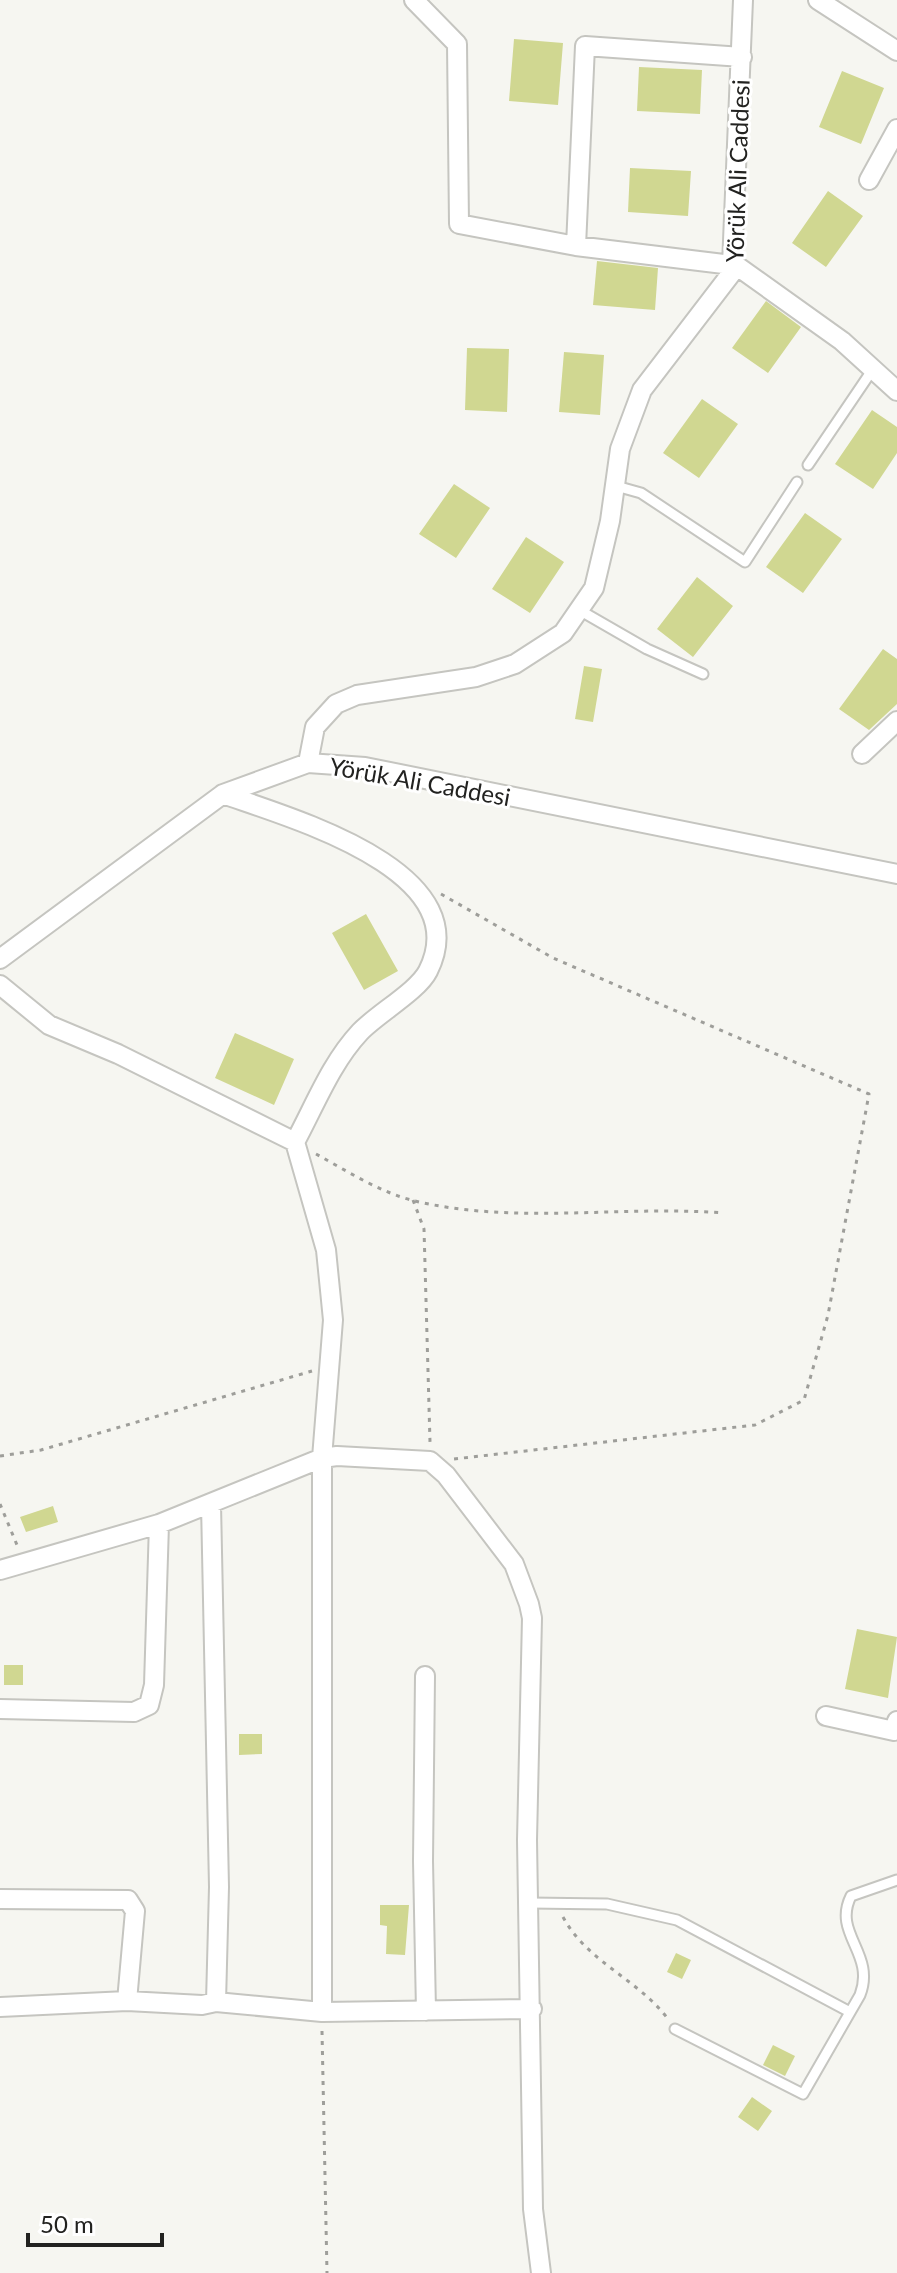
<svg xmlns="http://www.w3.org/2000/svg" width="897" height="2273" viewBox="0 0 897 2273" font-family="Lato,sans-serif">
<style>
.building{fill:#d0d791}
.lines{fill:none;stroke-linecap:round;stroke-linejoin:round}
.service-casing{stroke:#c5c5c0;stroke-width:13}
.minor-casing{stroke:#c5c5c0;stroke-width:22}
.path{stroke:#9e9e9a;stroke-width:3;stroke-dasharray:4 6;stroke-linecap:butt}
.service{stroke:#fff;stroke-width:9}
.minor{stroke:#fff;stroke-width:18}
.labels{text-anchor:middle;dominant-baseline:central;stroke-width:6;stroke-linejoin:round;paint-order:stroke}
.street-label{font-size:24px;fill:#222220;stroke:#fff}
</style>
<rect width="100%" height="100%" fill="#f6f6f1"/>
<path class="building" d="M514,39L563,43L558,105L509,101Z
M639,67L702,70L700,114L637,111Z
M842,71L884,88L861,144L819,127Z
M630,168L691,171L688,216L628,212Z
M828,191L863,216L826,267L792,243Z
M597,261L658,268L655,310L593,305Z
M766,301L801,327L768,373L732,348Z
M467,348L509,349L507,412L465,410Z
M564,352L604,355L600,415L559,412Z
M702,399L738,424L699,478L663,453Z
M872,410L897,427V453L873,489L835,464Z
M454,484L490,508L456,558L419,534Z
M805,513L842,539L803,593L766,567Z
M526,537L564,562L530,613L492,589Z
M697,577L733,606L693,657L657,629Z
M883,649L897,659V704L869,730L839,709Z
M584,666L602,669L593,722L575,719Z
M366,914L398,971L364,990L332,933Z
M235,1033L294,1059L274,1105L215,1078Z
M53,1506L58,1522L26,1532L20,1517Z
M857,1629L897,1637L888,1698L845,1689Z
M4,1665H23V1685H4Z
M239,1734H262V1754L239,1755Z
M380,1905H409L405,1955L386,1954L387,1926L380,1925Z
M676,1953L691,1960L682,1979L667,1972Z
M773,2045L795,2056L785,2076L763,2065Z
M752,2097L772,2111L758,2131L738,2117Z"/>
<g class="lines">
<g class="service-casing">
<path id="service" d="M808,465L873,369
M616,486L641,493L745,562L797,482
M581,611L647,649L703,674
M530,1903L607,1904L677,1920L850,2012
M675,2029L803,2094L860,1995C876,1953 832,1934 851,1896L897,1880"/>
</g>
<g class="minor-casing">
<path id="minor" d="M414,0L457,44L459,224L576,246L585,46L742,57
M743,0L732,265L737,266L642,390L620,449L610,521L594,588L563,633L515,664L476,677L357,695L336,704L315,727L308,763L365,767L897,874
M818,0L897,51
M869,180L897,129
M576,246L732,265
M737,266L842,341L897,391
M862,754L897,721
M223,794C287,817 479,870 428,971C418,991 377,1014 360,1032C331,1063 315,1105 295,1142L326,1250L333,1320L322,1458V2012
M0,959L223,794L308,763
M0,985L49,1025L118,1054L295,1142
M211,1504L219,1887L216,2002
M0,1570L159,1524L322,1458L337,1456L430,1461L446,1475L514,1564L529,1604L532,1618L527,1840L533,2209L541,2273
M425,1676L423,1861L426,2011
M0,1709L134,1712L149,1705L154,1685L159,1524
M826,1716L894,1731L897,1721
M0,1899L128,1900L135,1911L127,2001
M0,2007L127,2001L202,2005L216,2002L322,2012L532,2009"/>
</g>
<path class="path" d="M441,894L553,958L869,1094L828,1315L804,1400L755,1425L454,1459
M316,1154C347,1171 381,1193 415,1201C516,1225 622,1205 724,1213
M413,1200L424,1229L430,1442
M0,1456L41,1450L312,1371
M0,1504L17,1545
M563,1917C587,1962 638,1979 668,2019
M322,2031L327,2273"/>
<use href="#service" class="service"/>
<use href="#minor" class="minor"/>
</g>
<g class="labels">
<g class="street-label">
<text transform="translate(737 171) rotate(-88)">Yörük Ali Caddesi</text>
<text transform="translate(420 781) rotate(10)">Yörük Ali Caddesi</text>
</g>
</g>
<path d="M28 2233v12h134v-12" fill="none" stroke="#222220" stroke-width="4"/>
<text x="40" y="2233" font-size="24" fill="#222220" stroke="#ffffff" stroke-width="6" paint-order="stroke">50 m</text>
</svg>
